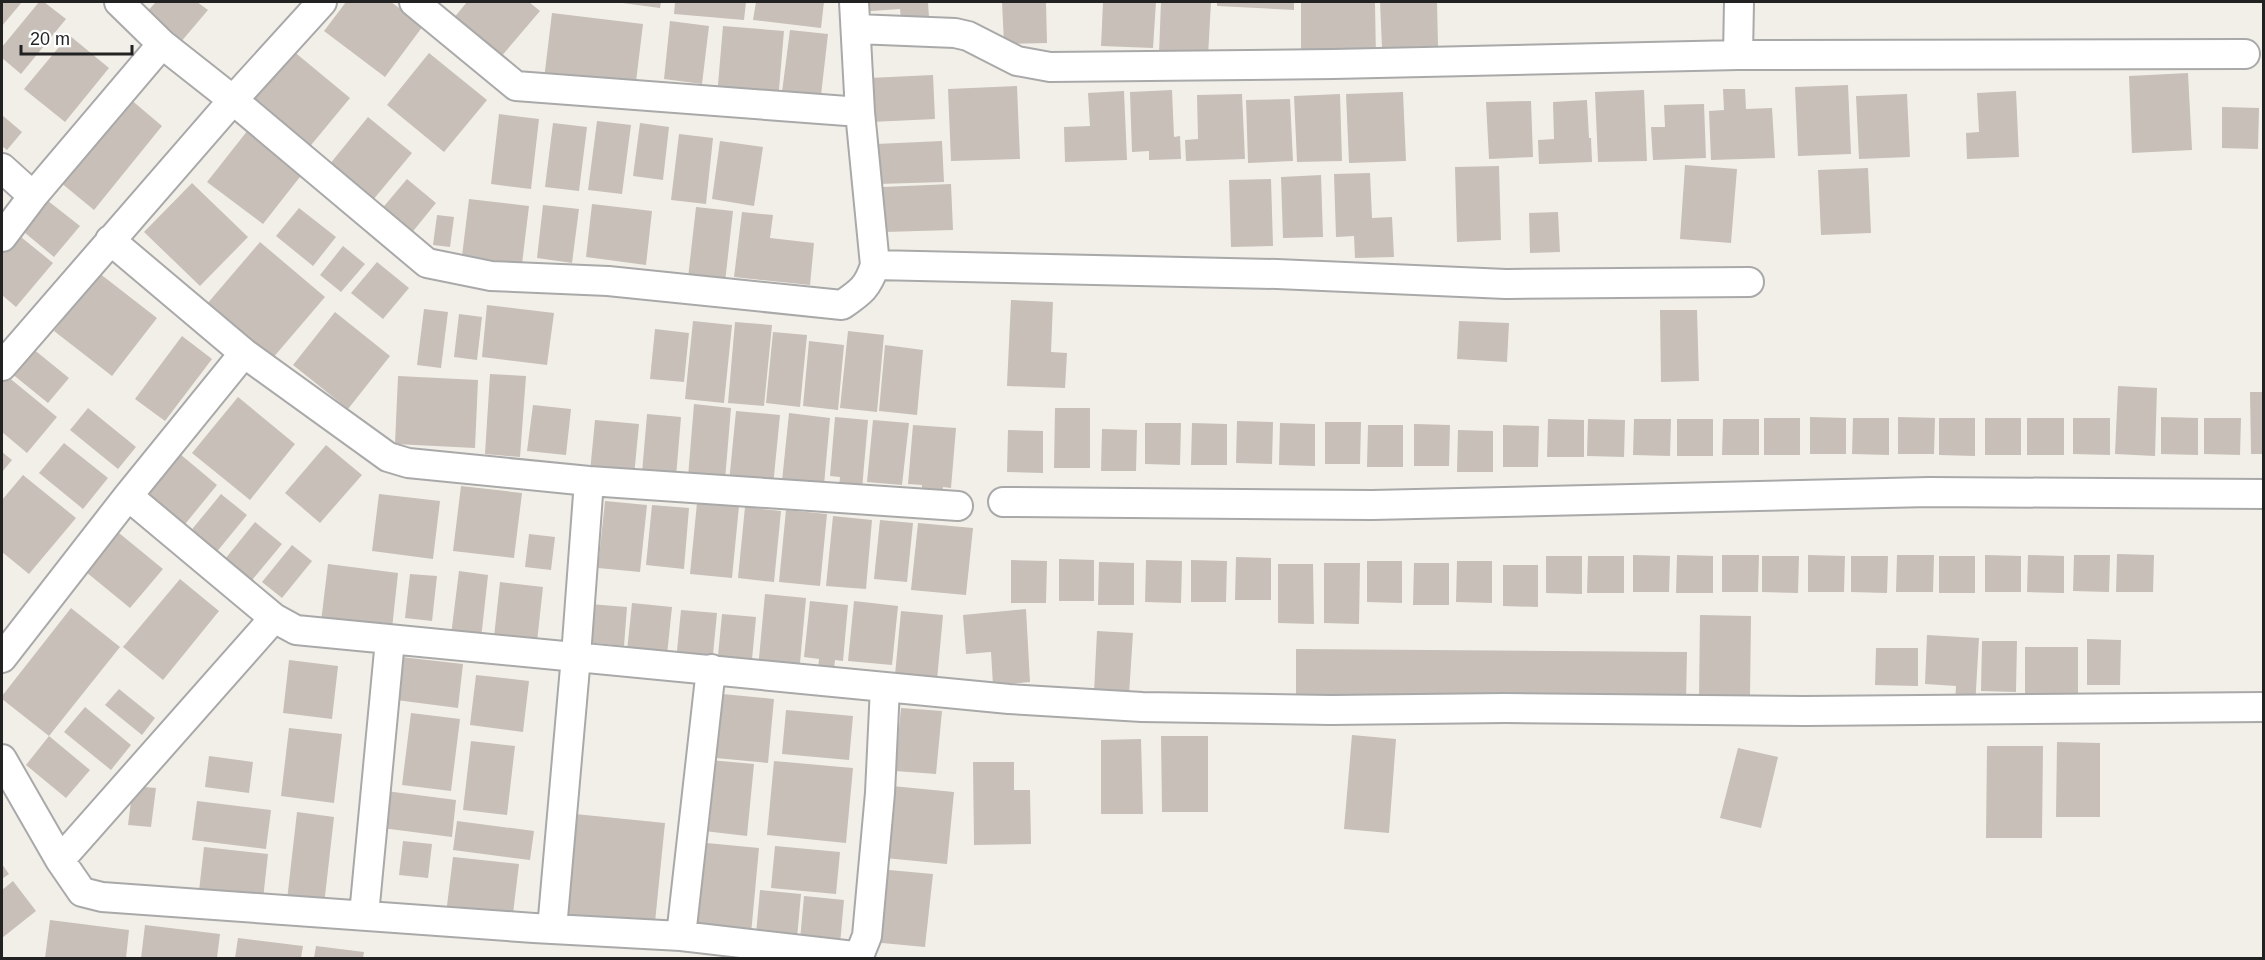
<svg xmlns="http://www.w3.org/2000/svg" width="2265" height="960" viewBox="0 0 2265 960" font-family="Helvetica,sans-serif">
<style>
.building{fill:#c7bfb8}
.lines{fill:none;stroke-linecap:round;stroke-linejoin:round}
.minor-casing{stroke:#a9a9a9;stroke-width:32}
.minor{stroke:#fff;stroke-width:28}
</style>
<rect width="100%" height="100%" fill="#f2efe9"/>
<path class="building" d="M2,2H22L2,26Z
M39,2H44L66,19L21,74L2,58V47Z
M156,2H197L208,10L180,43L144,15Z
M346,2H391L423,26L385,77L324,31Z
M467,2H529L540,11L500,58L453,19Z
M615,2H661L660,8Z
M675,2H746L744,20L674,14Z
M756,2H824L821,28L753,20Z
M857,2H928L929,18L901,19L900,9L857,12Z
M1002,2H1046L1047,43L1004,44Z
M1103,2H1156L1153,48L1101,46Z
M1161,2H1211L1208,56L1159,54Z
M1217,2H1294V10L1217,6Z
M1301,2H1375L1376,61L1301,62Z
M1380,2H1437L1438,46L1382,48Z
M552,13L643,24L635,90L544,79Z
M670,21L709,26L702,84L664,79Z
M723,26L784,31L778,101L717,96Z
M790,30L828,34L820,104L781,100Z
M69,35L109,68L65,122L24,89Z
M292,50L350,98L307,150L249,103Z
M429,53L487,100L444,152L387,105Z
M2188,73L2192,150L2132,153L2129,76Z
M933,75L935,119L871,122L869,78Z
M1848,85L1851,154L1798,156L1795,87Z
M1017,86L1020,159L951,161L948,89Z
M1723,89H1745L1746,109L1772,108L1775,158L1711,160L1709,111L1724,110Z
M1172,90L1174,137L1180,136L1181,159L1149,160V151L1132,152L1130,92Z
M1644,90L1647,161L1598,162L1595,92Z
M1124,91L1127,160L1065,162L1064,127L1090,126L1088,93Z
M2016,91L2019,157L1967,159L1966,133L1979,132L1977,93Z
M1403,92L1406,161L1349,163L1346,94Z
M1242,94L1245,159L1186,161L1185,140L1198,139L1197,95Z
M1340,94L1342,161L1297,162L1294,96Z
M1907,94L1910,157L1859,159L1856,96Z
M129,98L162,126L94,210L60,182Z
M1290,99L1293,161L1248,163L1246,100Z
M1587,100L1589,138H1591L1592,162L1539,164L1538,140L1554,139L1553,102Z
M1531,101L1533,157L1489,159L1486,102Z
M1704,104L1706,158L1653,160L1651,127H1665L1664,105Z
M2222,107L2259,108L2258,149L2222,148Z
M499,114L539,119L531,189L491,184Z
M2,115L22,132L7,150L2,146Z
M368,117L412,153L368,206L325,170Z
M597,121L631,125L622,194L588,190Z
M553,123L587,127L579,191L545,187Z
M640,123L669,127L663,180L633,176Z
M248,130L303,173L263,224L207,182Z
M679,134L713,138L706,204L671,200Z
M720,141L763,147L754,206L712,199Z
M942,141L944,182L878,184L876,144Z
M1685,165L1737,169L1731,243L1680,239Z
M1499,166L1501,240L1457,242L1455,167Z
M1868,168L1871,233L1821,235L1818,170Z
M1370,173L1372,218L1392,217L1394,257L1355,258L1354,236L1336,237L1334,174Z
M1321,175L1323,237L1283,238L1281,177Z
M407,179L436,203L410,235L380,211Z
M1271,179L1273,246L1231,247L1229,180Z
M192,183L248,237L200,286L144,232Z
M951,184L953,230L884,232L883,187Z
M43,197L80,226L54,257L18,227Z
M469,199L529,206L522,264L462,256Z
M592,204L652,211L646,265L586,257Z
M543,205L579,209L572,263L537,258Z
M696,207L733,211L725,282L688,278Z
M299,208L336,237L313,266L276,236Z
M742,212L773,215L770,238L814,243L810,285L734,277Z
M1558,212L1560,252L1530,253L1529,213Z
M437,215L454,217L450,247L433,245Z
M16,233L53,263L16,307L2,295V250Z
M260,242L325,297L272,359L207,304Z
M343,246L365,264L341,292L320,275Z
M377,262L409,288L383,319L351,293Z
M99,273L157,318L112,376L54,331Z
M1011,300L1053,302L1051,352L1067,353L1065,388L1007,386Z
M487,305L554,313L547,365L482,357Z
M424,309L448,312L441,368L417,365Z
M1660,310H1697L1699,381L1661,382Z
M335,312L390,356L348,409L293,365Z
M459,314L482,317L477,360L454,357Z
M693,321L732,325L724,403L685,399Z
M1459,321L1509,323L1507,362L1457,359Z
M735,322L772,325L764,406L728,403Z
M655,329L689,333L684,382L650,379Z
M848,331L884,335L877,412L840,408Z
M773,332L807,335L800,407L766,403Z
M182,336L212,359L165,421L135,399Z
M809,341L844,345L838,410L803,406Z
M885,345L923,350L917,415L879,411Z
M32,348L69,378L48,403L11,373Z
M490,374L526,376L520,457L485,454Z
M7,376L57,417L27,453L2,432V382Z
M398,376L478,380L475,448L395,444Z
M2118,386L2157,388L2155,456L2115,454Z
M2250,392H2264V454H2251Z
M238,397L295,444L250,500L192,453Z
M694,404L731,408L725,480L688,477Z
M533,405L571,409L566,455L527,451Z
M88,408L136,447L118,469L70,430Z
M1055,408H1090V468H1054Z
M736,411L780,415L773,486L729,482Z
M789,413L830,418L824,485L782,481Z
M647,414L681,417L676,477L642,473Z
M835,417L868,420L862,489L839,487L840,477L830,476Z
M1810,417L1846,418V454H1810Z
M1898,417L1935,418L1934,454H1898Z
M2161,417L2198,418V455L2161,454Z
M1764,418H1800V455H1764Z
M1853,418H1889V455L1852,454Z
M1939,418H1975V456L1939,455Z
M1985,418H2021V455H1985Z
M2027,418H2064V455H2027Z
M2073,418H2110V455L2073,454Z
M2204,418H2241L2240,455L2204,454Z
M1548,419L1584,420V457H1547Z
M1588,419L1625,420L1624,457L1587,456Z
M1634,419H1671L1670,456L1633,455Z
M1677,419H1713V456H1677Z
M1723,419H1759V455H1722Z
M595,420L639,424L634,476L590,472Z
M873,420L909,423L902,485L867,482Z
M1237,421L1273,422L1272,464L1236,463Z
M1325,422H1361L1360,464H1325Z
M1145,423H1181L1180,465L1145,464Z
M1192,423L1227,424V465H1191Z
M1280,423L1315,424V466L1279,465Z
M1414,424L1450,425L1449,466H1414Z
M913,425L956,428L951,488L943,487L942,495L922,493V485L908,484Z
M1368,425H1403V467H1367Z
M1503,425L1539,426L1538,467H1503Z
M1102,429L1137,430L1136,471H1101Z
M1008,430L1043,431V473L1007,472Z
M1458,430L1493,431V472H1457Z
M64,443L108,478L83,509L39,473Z
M326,445L362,475L320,523L285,493Z
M2,452L12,460L2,472Z
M180,454L217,485L177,534L139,503Z
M23,475L76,518L29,574L2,552V500Z
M461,486L522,493L514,558L453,551Z
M221,494L247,515L215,554L189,533Z
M379,494L440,501L433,559L372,551Z
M605,501L647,505L640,572L598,568Z
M697,503L739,506L732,578L690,574Z
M652,505L689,508L684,569L646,565Z
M745,507L781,511L774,582L738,578Z
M786,510L827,514L820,586L779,582Z
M833,516L872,520L866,589L826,586Z
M880,520L913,523L907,582L874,579Z
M255,522L282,544L248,585L221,564Z
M918,523L973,528L966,595L911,590Z
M119,533L163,569L130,608L86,572Z
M529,534L555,537L551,570L525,567Z
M292,545L312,561L282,598L262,582Z
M2117,554L2154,555L2153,592H2116Z
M1633,555L1670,556L1669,592H1633Z
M1677,555L1713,556V593H1676Z
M1722,555H1759L1758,592H1722Z
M1808,555L1845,556L1844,592H1808Z
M1897,555H1934L1933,592H1896Z
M1985,555L2021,556V592H1985Z
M2028,555L2064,556V593L2027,592Z
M2074,555H2110L2109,592L2073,591Z
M1546,556H1582V594L1546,593Z
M1588,556H1624V593H1587Z
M1762,556H1799L1798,593L1762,592Z
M1851,556H1888L1887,593L1851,592Z
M1939,556H1975V593H1939Z
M1236,557L1271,558V600H1235Z
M1059,559L1094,560V601H1059Z
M1011,560L1047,561L1046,603H1011Z
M1146,560L1182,561L1181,603L1145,602Z
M1191,560L1227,561L1226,602H1191Z
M1367,561H1402V603L1367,602Z
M1457,561H1492V603L1456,602Z
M1099,562L1134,563V605H1098Z
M1324,563H1360L1359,624L1324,623Z
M1414,563H1449V605H1413Z
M328,564L398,573L391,638L320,630Z
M1278,564H1313L1314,624L1278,623Z
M1503,565H1538V607L1503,606Z
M459,571L488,575L481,639L451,635Z
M410,574L437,576L432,621L405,618Z
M180,579L219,611L163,680L123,647Z
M500,582L543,587L537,642L494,637Z
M765,594L806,598L799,674L758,669Z
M810,601L848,605L843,661L835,660L834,670L818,669L819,659L804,657Z
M854,601L898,606L892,665L848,661Z
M632,603L672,607L667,655L627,651Z
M590,604L627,607L624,646L586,642Z
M71,608L120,647L49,736L90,770L66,798L26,765L49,736L2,699V696Z
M1026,609L1030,682L993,685L991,652L966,654L963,615Z
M681,610L717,613L712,665L676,661Z
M901,611L943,615L937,680L895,675Z
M722,614L756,617L751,670L717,666Z
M1700,615L1751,616L1750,697H1699Z
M1097,631L1133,633L1129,695L1094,693Z
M1927,635L1979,638L1975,707L1955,705L1956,686L1925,684Z
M2087,639L2121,640L2120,685H2087Z
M1982,641H2017L2016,692L1981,691Z
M2025,647H2078V695L2025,694Z
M1876,648H1918V686L1875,685Z
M1296,649L1687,652L1686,702L1296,699Z
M401,657L463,664L458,708L396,700Z
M289,660L338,666L332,719L283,713Z
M476,675L529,681L523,732L470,725Z
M119,689L155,718L142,735L105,705Z
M712,693L774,699L768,763L705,757Z
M85,707L131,745L111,770L64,732Z
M901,708L942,711L936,774L895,771Z
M786,710L853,716L849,760L782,754Z
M411,713L460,719L451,791L402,785Z
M289,728L342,734L334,803L281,796Z
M1352,735L1396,739L1389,833L1344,829Z
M1161,736H1208V812H1162Z
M1141,739L1143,814H1101V740Z
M471,741L515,746L507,815L463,810Z
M2057,742L2100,743V817H2056Z
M1987,746H2043L2042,838H1986Z
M1738,748L1778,757L1761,828L1720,818Z
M209,756L253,762L249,793L205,787Z
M710,760L754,764L747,836L704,831Z
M774,761L853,768L846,843L767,835Z
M973,762H1014V790H1030L1031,844L974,845Z
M133,786L156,788L151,827L128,825Z
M892,786L954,792L947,864L885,858Z
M386,791L456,800L452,837L382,828Z
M197,801L271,810L266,849L192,840Z
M297,812L334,817L324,905L287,900Z
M565,813L665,823L654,932L555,923Z
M457,821L534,831L530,860L453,850Z
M403,841L432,844L428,878L399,875Z
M696,842L759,848L751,934L687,928Z
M775,846L840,852L836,894L771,888Z
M204,847L268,854L263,899L199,891Z
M453,857L519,864L512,922L446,914Z
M2,864L9,874L2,879Z
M878,869L933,874L925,947L871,942Z
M13,881L36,911L2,938V890Z
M760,890L801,894L797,938L756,934Z
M804,896L844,900L840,944L800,940Z
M50,920L129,930L126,958H45Z
M145,925L220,934L217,958H141Z
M238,938L303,946L301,958H235Z
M316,946L364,952L363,958H314Z"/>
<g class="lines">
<g class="minor-casing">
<path id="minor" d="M119,2L162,44L233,100L322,2
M414,2L516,86L860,112
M856,29L955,33L968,36L1017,61L1050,67L1333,64L1738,55L2245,54
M1738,55L1739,2
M2,168L33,196
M2,237L33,196L162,44
M110,240L244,353L388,457L408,463L589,481L958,506
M875,265L1277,274L1506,284L1749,282
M2,366L233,100L427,263L491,276L608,281L842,305C861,292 868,287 875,265L860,112L854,2
M1003,502L1372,505L1929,492L2264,494
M2,658L128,496L244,353
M885,687L1009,699L1142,707L1331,710L1505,708L1805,711L2264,707
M2,759L60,860L82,892L102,897L534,928L681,936L854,956L861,951L867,936L880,793L885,687L296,630L274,618L128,496
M60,860L274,618
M364,915L390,640
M552,929L576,656L589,481
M681,936L711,669"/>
</g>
<use href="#minor" class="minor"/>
</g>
<rect width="2265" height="960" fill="none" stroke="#222222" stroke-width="6"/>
<path d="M21 45v9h111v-9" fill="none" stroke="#222222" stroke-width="3"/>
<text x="30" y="45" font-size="18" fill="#222222" stroke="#ffffff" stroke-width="4.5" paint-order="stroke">20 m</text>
</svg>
